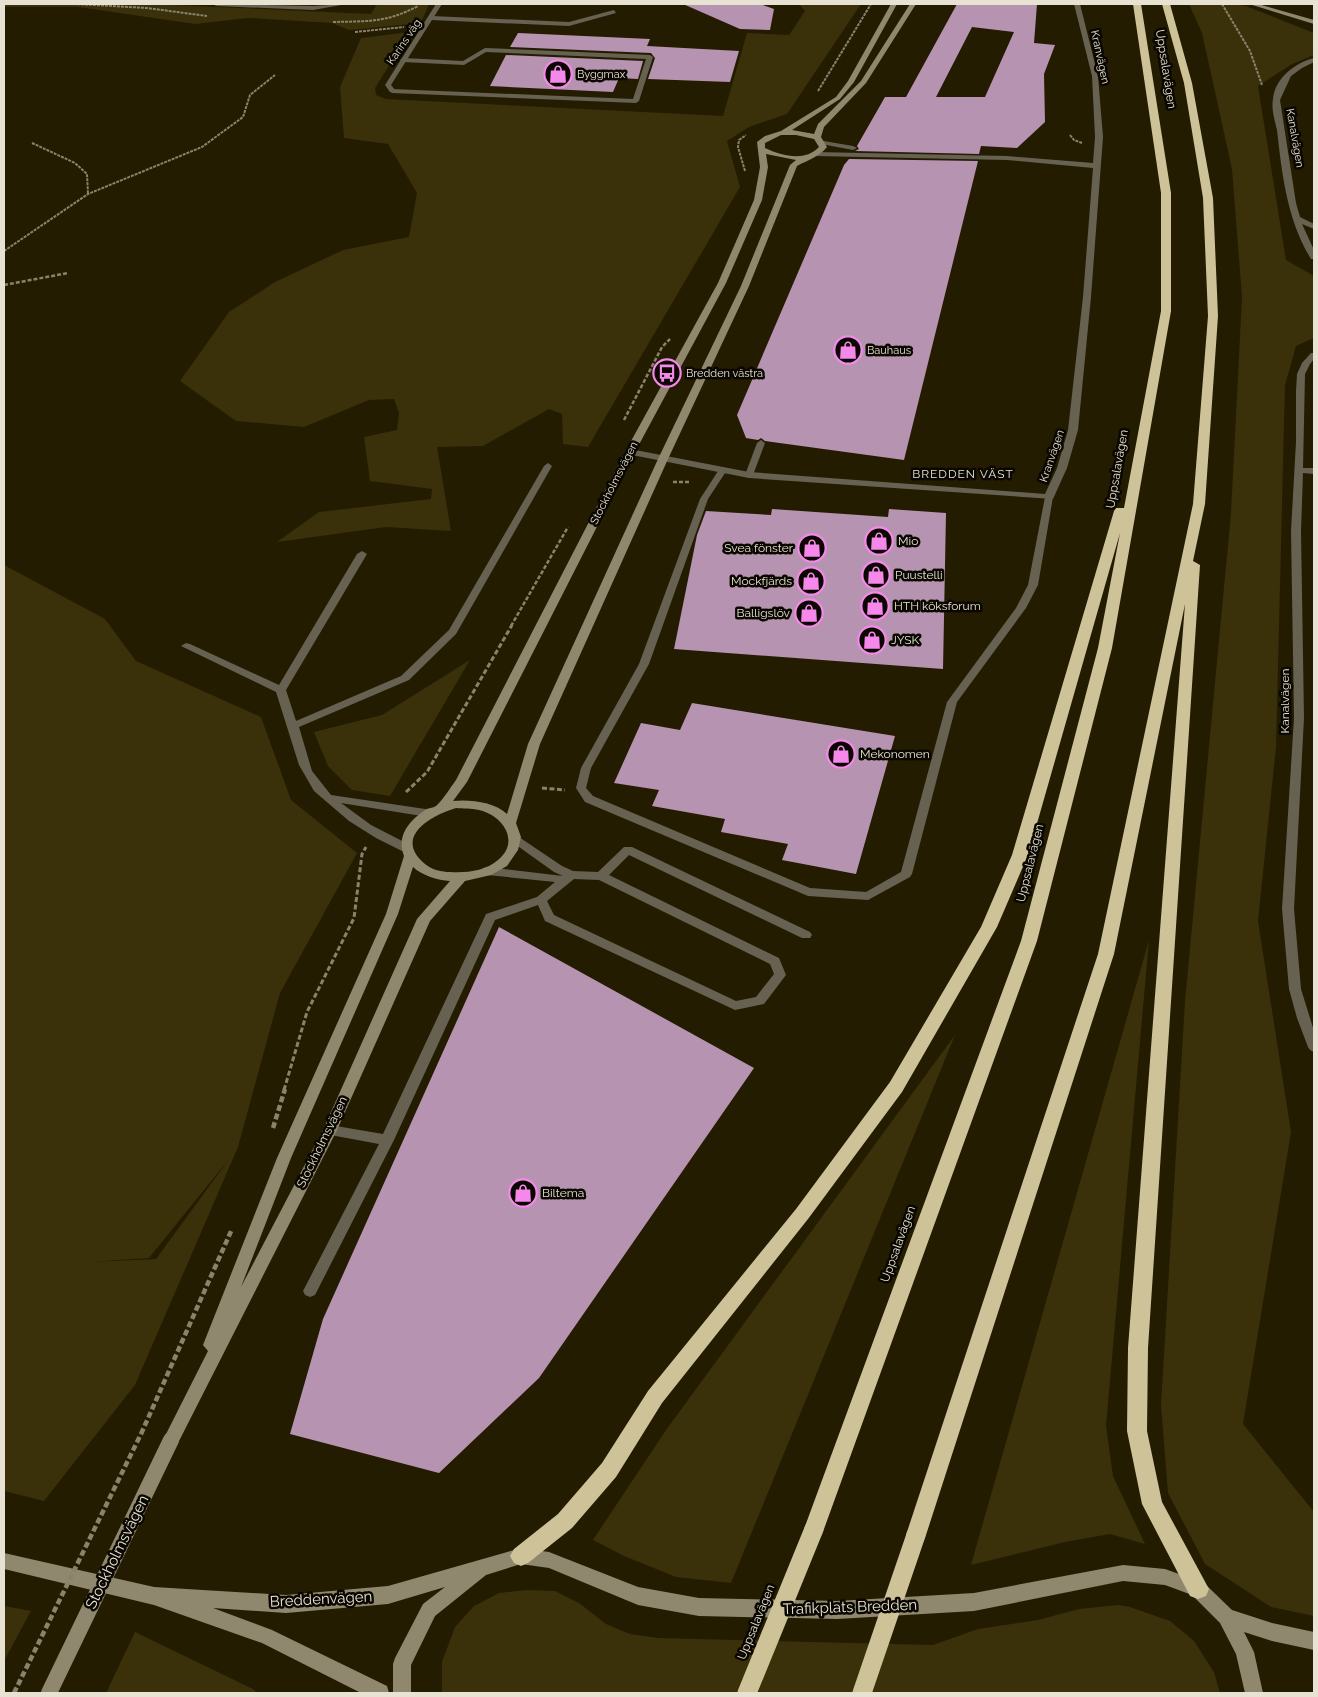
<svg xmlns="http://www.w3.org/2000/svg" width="1318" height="1697" viewBox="0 0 1318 1697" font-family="Raleway,sans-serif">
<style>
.green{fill:#3a3009;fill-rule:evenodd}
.building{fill:#b694b1;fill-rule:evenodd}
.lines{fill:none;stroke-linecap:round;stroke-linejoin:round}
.path-far3{stroke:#89836e;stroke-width:2;stroke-dasharray:3 1;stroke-linecap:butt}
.path-far2{stroke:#89836e;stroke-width:2.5;stroke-dasharray:4 2;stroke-linecap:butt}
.path-far1{stroke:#89836e;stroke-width:3;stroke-dasharray:5 2.5;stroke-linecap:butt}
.path{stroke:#89836e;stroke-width:4.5;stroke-dasharray:6 3;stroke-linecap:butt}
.lane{fill:#666151;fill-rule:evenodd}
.street{fill:#666151;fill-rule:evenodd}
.secondary{fill:#90886e;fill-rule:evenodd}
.highway{fill:#cec298;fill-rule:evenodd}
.path-bridge{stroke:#89836e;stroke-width:4.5;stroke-dasharray:6 3;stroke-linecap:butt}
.secondary-bridge{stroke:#90886e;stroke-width:16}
.highway-bridge{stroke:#cec298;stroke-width:19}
.labels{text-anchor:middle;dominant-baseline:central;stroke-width:5;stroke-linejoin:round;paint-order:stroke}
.far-street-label{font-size:11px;fill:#e7e2d2;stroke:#0a0701}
.far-poi-label{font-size:11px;fill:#e7e2d2;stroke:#0a0701;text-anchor:start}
.street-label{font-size:12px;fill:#e7e2d2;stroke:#0a0701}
.far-quarter-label{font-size:12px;letter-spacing:1px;fill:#e7e2d2;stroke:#0a0701}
.poi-label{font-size:12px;fill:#e7e2d2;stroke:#0a0701;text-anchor:start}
.near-street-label{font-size:15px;fill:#e7e2d2;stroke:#0a0701}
</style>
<rect width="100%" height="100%" fill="#241c01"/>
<path class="green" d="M4,4H153L371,14L377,4H429L421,23L349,30L332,23L248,18L195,24L78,7H4Z
M799,4H861L787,114L749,127L727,141L740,187L588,447L563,444L562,414L549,409L483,446L437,447L451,531L386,527L277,542L319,512L431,499L432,489L370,481L364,437L397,430L399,413L394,399L369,400L304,427L236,421L180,381L229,312L275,282L343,250L409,237L417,193L388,144L344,138L340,87L361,38L410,32L375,88L376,95L386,99L723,116L747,33L789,35L805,11Z
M1189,4H1235L1246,6L1314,33V55L1292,64L1258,86L1286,260L1314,276V338L1296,346L1285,385L1276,747L1258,921L1291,1132L1243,1424L1314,1512V1616L1271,1607L1205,1564L1168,1493L1161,1405L1185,1001L1231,513L1242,297L1232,169L1202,33Z
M4,565L105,619L136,661L261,717L291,800L357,853L280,993L238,1147L135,1385L44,1501L4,1491ZM229,1159L156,1259L90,1262L149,1258Z
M470,660L390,796L352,790L328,766L314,732L382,715Z
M1149,940L1106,1426L1113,1476L1145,1544L1110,1534L1065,1542L971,1565Z
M955,1035L731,1583L676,1577L624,1556L593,1540L666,1430Z
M527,1590L555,1591L579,1603L606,1624L630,1634L658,1638L933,1645L978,1629L1038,1620L1079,1609L1118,1605L1130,1607L1170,1621L1194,1641L1214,1672L1220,1693H442V1662L455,1627L474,1606L499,1593Z
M4,1606L31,1611L4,1661Z
M135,1632L253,1689L257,1693H106Z"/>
<path class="building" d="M683,4H760L774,9L770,30L740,29Z
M957,4H1037L1034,43L1055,45L1044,74L1045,122L1017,148L981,146L979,154L855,151L859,149L857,146L885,97H906ZM972,27L1014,32L985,97H936Z
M518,33L650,39L647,46L739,51L730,82L648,79L655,58L651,53L510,47Z
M506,55L643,61L638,79L619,78L613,92L490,86Z
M849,159L978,161L904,460L765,441L761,438L758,440L746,438L737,415L844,165Z
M772,509L888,517L889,509L946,513L943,669L674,649L697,535L706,511L771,515Z
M692,703L895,736L856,874L782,860L788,844L721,832L725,819L652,806L659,790L614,783L641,723L680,730Z
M499,927L754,1068L539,1378L439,1473L290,1434L323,1319Z"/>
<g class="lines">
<path class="path-far3" d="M77,4L147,8L207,16
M1222,4L1250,51L1262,85
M333,22C368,21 386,23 418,6
M355,32L404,27
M818,91L871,4
M1070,135L1074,140L1082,143
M32,143L75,163L87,174L88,194
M745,171L738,147L739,140L746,135
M4,251L88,194L202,147L243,117L250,95L275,75"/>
<path class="path-far2" d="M4,285L68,273
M624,420L662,347L670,339
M673,482H690
M511,626L568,527"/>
<path class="path-far1" d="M542,788L565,790
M406,792L427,772L512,625
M284,1090L307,1012L354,918L362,854L366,847"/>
<path class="path" d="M273,1128L285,1089
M141,1434L232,1229"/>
<path class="lane" d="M213,4L313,6L347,4L313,10L216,6Z
M614,10L616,13L569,26L431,20L428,18L431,16L569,22Z
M485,48L650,55L653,57L639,101L636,103L392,93L389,91L392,89L633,99L646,59L486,52L464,65L403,62L400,60L403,58L463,61Z
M1311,353H1314V359L1310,364L1305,374L1303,468H1314V474L1303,473L1301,531L1304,718L1294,909L1301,989L1314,1031V1052L1310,1050L1308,1047L1297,1018L1289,989L1282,909L1294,718L1291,531L1296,442V391L1297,374L1302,363Z
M761,440L765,443L753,475L749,478L746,477L745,475L757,443Z
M548,463L552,466L456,634L409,680L299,727L312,771L331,795L432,810L434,813L428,817L341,803L371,825L410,845L412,848L406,852L402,851L376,838L349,821L314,791L299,765L276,692L181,646L186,643L190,644L279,685L357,554L362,551L367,554L286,690L296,721L401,676L449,630L544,466Z
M723,467L727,470L708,499L649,664L591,768L586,788L593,796L810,888L866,892L901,872L947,702L1016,608L1028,585L1045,497L1049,494L1053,497L1038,585L1026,608L957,702L912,874L910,877L868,900L808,896L585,802L576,788L581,768L639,664L700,499L720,468Z
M516,835L562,866L573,871L598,872L624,847H632L810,932L812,935L810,938H802L629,855L609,875L779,958L786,975L764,1004L735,1010L545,921L538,905L495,920L394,1140L315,1295L310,1297L305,1295L303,1291L379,1144L325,1134L323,1130L325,1126L330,1125L383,1134L486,914L537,897L555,882L487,875L481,871L483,868L487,867L563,876L554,872L512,842L510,839ZM574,879L599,880L770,964L774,974L756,997L736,1001L554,915L547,901Z"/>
<path class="street" d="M436,4H442L391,85L396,91L390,92L385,85Z
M1074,4H1080L1098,76L1103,137L1091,297L1078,430L1067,468L1053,499L749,478L627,454V450L630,449L749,472L1045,494L1057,468L1068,430L1083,297L1093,168L1007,160L815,156L811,154L815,152L1007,156L1093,163L1095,137L1092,76Z
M1314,58V62L1302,68L1291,76L1280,100L1296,203L1300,217L1314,224V229L1302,224L1314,250V259H1311C1287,220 1282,174 1277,130C1275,121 1271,109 1273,99C1275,78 1295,63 1314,58Z
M818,140L853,146L857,148L853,150L821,144L817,142Z"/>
<path class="secondary" d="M891,4H897L854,82L840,99L792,130L814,134L818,124L861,81L910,4H916L866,83L824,127L821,137L827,147C819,157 808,160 797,166L749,286L668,459L540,744L516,823L521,837L518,850L507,866L491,875L465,881L430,921L337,1130L177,1445L171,1448L165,1445L163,1440L208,1351L203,1345L277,1158L386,914L404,856C396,836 409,821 425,810C428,808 433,808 436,806C443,800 450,788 456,780L625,452L718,283L754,200L760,167L757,142L765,136L781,131L836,97L848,81ZM781,135H796L814,139L819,147C805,162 782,156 765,148V143ZM766,154L796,160L790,165L741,286L658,459L528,744L507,814C495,802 469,799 453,801L467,782L635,452L726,283L762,200L768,167ZM456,808C463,809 471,808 479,810C502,815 521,841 498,860C485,871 467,873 450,872C442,872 432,870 425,864C393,837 430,816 456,808ZM413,867C423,876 437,880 450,881L417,919L323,1130L241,1287L291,1158L398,914Z
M1249,4H1258L1314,20V24Z
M521,1548L549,1552L638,1587L699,1598L837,1601L974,1593L1123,1565L1165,1569L1204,1583L1232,1610L1272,1623L1314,1632V1650L1272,1641L1244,1632L1254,1652L1263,1693H1245L1236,1654L1220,1623L1192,1595L1165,1585L1123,1581L974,1611L837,1619L699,1616L638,1605L549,1568L521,1564L486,1575L435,1616L411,1665V1693H393V1664L395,1658L423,1604L445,1587L388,1604L286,1613L213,1608L272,1630L387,1686L389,1693H361L262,1643L154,1605L4,1569V1553L154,1587L286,1595L388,1586Z"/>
<path class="highway" d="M1133,4H1141L1171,193V311L1112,648L1037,941L824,1529L821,1536L814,1539L807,1536L804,1529L1021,941L1098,648L1120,533L1028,855L997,927L902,1092L808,1219L662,1403L616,1477L572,1528L528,1563L521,1566L514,1563L510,1556L514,1549L558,1514L602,1463L648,1391L796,1209L890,1082L981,927L1012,855L1114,511L1116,508H1124L1161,311V193Z
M1162,4H1170L1192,83L1213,198L1218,316L1205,504L1193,561L1200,565L1148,1348L1147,1431L1162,1502L1209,1589L1206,1596L1198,1599L1190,1596L1142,1504L1127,1431L1128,1348L1185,604L1114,954L926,1535L923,1542L916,1545L909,1542L906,1535L1098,954L1193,504L1208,316L1203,198L1184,83Z"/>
<path class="path-bridge" d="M14,1693L141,1434"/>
<path class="secondary-bridge" d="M49,1693L171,1440"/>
<path class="highway-bridge" d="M747,1693L814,1529
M862,1693L916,1535"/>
</g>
<defs>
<g id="shop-ring" transform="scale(1.4375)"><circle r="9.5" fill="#0a0701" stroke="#f788eb" stroke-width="1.5"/><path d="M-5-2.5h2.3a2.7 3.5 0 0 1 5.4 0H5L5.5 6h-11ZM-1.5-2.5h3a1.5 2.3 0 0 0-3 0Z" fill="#f788eb"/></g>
<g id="bus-ring" transform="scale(1.4375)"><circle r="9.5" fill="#0a0701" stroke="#f788eb" stroke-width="1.5"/><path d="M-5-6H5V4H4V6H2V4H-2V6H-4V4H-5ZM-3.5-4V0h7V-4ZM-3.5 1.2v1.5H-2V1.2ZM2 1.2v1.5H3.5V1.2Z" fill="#f788eb"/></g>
</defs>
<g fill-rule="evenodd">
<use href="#shop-ring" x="558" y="74"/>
<use href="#shop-ring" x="848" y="350"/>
<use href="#bus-ring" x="667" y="373"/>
<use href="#shop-ring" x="879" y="541"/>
<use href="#shop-ring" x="812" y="548"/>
<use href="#shop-ring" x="876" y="575"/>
<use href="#shop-ring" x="811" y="581"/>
<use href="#shop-ring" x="875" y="606"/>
<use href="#shop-ring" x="809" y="613"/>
<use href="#shop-ring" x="872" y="640"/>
<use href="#shop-ring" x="841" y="754"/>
<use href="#shop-ring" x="523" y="1193"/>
</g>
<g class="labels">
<g class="far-street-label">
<text transform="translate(404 42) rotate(-56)">Karins väg</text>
<text transform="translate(1100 57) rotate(78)">Kranvägen</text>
<text transform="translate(1295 138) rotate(80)">Kanalvägen</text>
<text transform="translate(1052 456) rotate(-71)">Kranvägen</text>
<text transform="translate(614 483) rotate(-63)">Stockholmsvägen</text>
</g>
<g class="far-poi-label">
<text x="577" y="74">Byggmax</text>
<text x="867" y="350">Bauhaus</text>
<text x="686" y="373">Bredden västra</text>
</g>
<g class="street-label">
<text transform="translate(1166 69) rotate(81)">Uppsalavägen</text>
<text transform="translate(1117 469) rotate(-80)">Uppsalavägen</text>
<text transform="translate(1285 701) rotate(-90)">Kanalvägen</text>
<text transform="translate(1030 863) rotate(-76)">Uppsalavägen</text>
<text transform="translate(322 1142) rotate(-64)">Stockholmsvägen</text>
<text transform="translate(898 1244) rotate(-70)">Uppsalavägen</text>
<text transform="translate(756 1622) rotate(-68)">Uppsalavägen</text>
</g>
<g class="far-quarter-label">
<text x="963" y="474">BREDDEN VÄST</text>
</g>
<g class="poi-label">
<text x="898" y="541">Mio</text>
<text x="793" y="548" text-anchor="end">Svea fönster</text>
<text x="895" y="575">Puustelli</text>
<text x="792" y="581" text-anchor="end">Mockfjärds</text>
<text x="894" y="606">HTH köksforum</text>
<text x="790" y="613" text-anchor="end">Balligslöv</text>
<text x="891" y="640">JYSK</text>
<text x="860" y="754">Mekonomen</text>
<text x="542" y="1193">Biltema</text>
</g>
<g class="near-street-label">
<text transform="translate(117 1552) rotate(-64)">Stockholmsvägen</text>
<text transform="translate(321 1599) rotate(-3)">Breddenvägen</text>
<text transform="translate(850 1607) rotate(-2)">Trafikplats Bredden</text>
</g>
</g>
<rect width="1318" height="1697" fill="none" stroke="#e7e2d2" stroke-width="10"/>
</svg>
